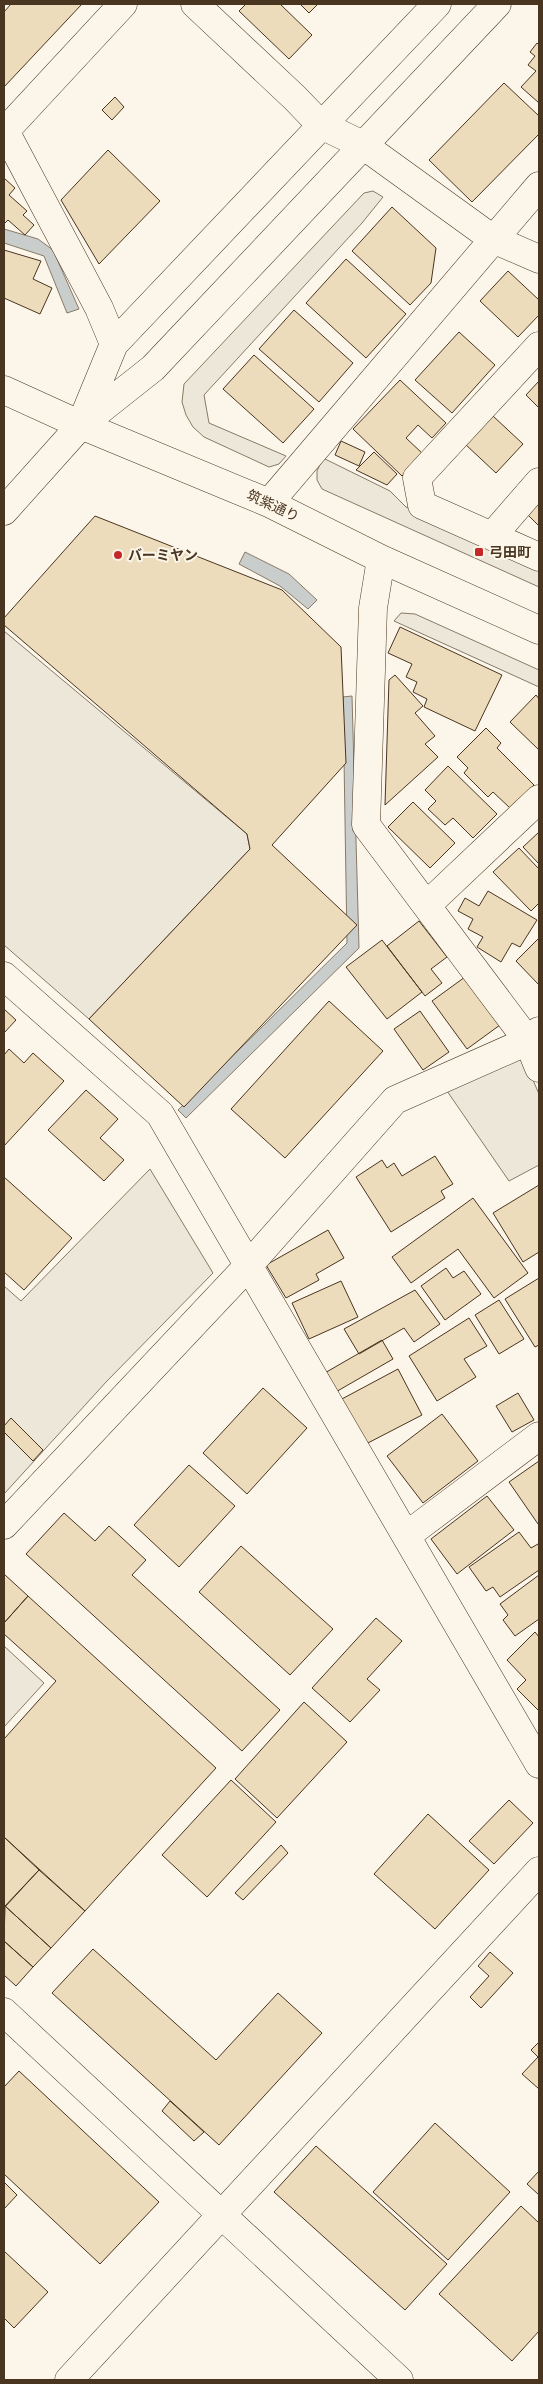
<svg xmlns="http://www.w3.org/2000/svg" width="543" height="2384" viewBox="0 0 543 2384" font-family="Figtree,'Noto Sans JP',sans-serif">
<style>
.parking{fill:#ede7d9;stroke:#887966}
.water{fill:#c9cecd;stroke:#887966}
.building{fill:#ecdcbc;stroke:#4a3520}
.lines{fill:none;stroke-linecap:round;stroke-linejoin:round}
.minor-casing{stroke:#4a3520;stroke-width:29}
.minor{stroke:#fbf6e9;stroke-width:28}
.poi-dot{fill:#c62828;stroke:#fbf6e9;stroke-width:2}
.labels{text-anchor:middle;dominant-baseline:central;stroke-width:4;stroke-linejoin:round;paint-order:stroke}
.street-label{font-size:14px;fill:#4a3520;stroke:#fbf6e9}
.poi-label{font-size:14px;font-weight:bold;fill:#4a3520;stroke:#fbf6e9;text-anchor:start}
</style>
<rect width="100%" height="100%" fill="#fbf6e9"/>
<path class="parking" d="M373,191L383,197L362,223L204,395L209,423L286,456L279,464L269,467L204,437L193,427L186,415L182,402L184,384L364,193Z
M323,458L390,491L406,507L539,565V587L322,489L317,480V471Z
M401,613L415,614L539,670V687L394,621Z
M4,631L247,834L250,849L89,1019L4,945Z
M523,1057L539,1094V1165L509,1181L447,1091Z
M150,1169L213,1273L107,1381L4,1494V1286L21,1301Z
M4,1646L44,1683L4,1727Z"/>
<path class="water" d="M4,229L38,239L53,250L79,309L67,313L44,256L4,243Z
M245,552L289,574L317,600L308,609L280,586L239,564Z
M352,696L359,948L186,1118L178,1110L347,943L343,697Z"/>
<path class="building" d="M11,4H82L4,87V12Z
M246,4H280L312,35L289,59L239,11Z
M300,4H318L309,13Z
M537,43L539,45V103L521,87L536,71L528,65L535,56L530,52Z
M504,83L539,116V134L472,202L429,160Z
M115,97L124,107L112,120L102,110Z
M108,150L160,201L99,264L61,200Z
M4,178L15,188L9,195L27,211L23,215L34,225L25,235L8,220L4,224Z
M392,207L436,248L431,283L410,305L352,251Z
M4,250L41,261L33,279L52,288L40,314L4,298Z
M346,259L406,314L366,358L306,303Z
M508,271L539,300V315L518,337L480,301Z
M294,310L353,363L319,402L259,349Z
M459,332L495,365L452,413L415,380Z
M254,355L314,409L283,443L223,389Z
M400,380L446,423L432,438L418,425L406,438L423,454L402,476L353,429Z
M539,381V408L526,395Z
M493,416L523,444L496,473L465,444Z
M341,441L365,452L359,466L335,455Z
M374,452L397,474L387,485L356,470Z
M539,503V526L527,514Z
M95,516L282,590L341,647L346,763L272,845L357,925L184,1107L89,1019L250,849L247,834L4,625V618Z
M400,627L502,675L475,731L424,707L427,699L413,692L417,682L406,677L412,664L388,653Z
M395,675L423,706L415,713L435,736L425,744L438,757L385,805L389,680Z
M536,695L539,699V750L510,722Z
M486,728L501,743L497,748L534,785L510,808L493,792L488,797L464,773L468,768L457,757Z
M448,766L497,814L473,838L453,818L445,825L428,809L436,801L425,790Z
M413,802L455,843L430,868L388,827Z
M539,832V864L523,847Z
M519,848L539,869V903L531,911L493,872Z
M488,891L537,920L520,947L512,943L501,962L477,947L483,937L468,929L473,919L458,911L465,898L479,906Z
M419,921L447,957L431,969L442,983L425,996L387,946Z
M539,938V985L516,961Z
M382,940L422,992L387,1019L346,967Z
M465,977L500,1025L467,1049L432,1001Z
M329,1001L383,1051L285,1158L231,1109Z
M4,1009L16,1020L4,1033Z
M420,1011L449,1052L423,1070L394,1029Z
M9,1049L24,1063L33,1053L64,1081L4,1146V1055Z
M86,1090L118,1119L100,1138L124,1160L104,1181L48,1130Z
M435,1156L453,1184L441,1191L445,1198L391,1232L356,1177L382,1160L387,1168L394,1163L402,1176Z
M4,1177L72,1238L24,1290L4,1272Z
M539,1185V1252L523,1262L493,1213Z
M473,1198L528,1273L494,1298L458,1249L411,1283L392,1257Z
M328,1230L344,1258L316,1274L319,1280L286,1298L266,1265Z
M446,1268L453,1278L464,1271L481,1294L445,1320L421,1286Z
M539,1278V1345L535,1347L505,1299Z
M341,1281L358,1317L309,1339L292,1303Z
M415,1290L440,1324L414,1342L404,1328L359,1354L344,1329Z
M499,1300L524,1339L499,1354L475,1315Z
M469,1318L487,1346L464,1359L476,1377L437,1401L409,1356Z
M382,1340L393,1359L334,1393L323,1374Z
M398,1369L422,1415L364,1445L340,1400Z
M263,1388L307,1428L247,1494L203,1453Z
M518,1393L534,1420L512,1432L496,1406Z
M442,1414L478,1461L423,1503L387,1456Z
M11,1418L43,1450L33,1461L4,1432V1426Z
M539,1461V1523L538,1524L509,1482Z
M189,1465L235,1506L179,1567L134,1525Z
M487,1496L514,1530L457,1574L431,1539Z
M64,1513L95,1541L109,1526L146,1560L132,1575L280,1710L242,1751L26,1554Z
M519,1532L531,1548L538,1544L539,1546V1570L500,1597L493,1587L486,1591L469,1567Z
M241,1546L333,1629L290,1675L199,1592Z
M4,1574L28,1596L4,1623Z
M539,1575V1619L515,1636L503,1620L508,1615L500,1604Z
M28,1596L216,1768L85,1911L4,1837V1739L56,1681L4,1634V1623Z
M376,1618L402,1641L367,1679L380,1690L350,1722L312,1688Z
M535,1632L539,1637V1711L517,1689L526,1680L507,1660Z
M304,1702L347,1742L277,1818L235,1779Z
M231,1780L276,1822L207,1897L162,1855Z
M509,1800L533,1823L494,1864L469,1841Z
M428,1814L489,1870L435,1929L374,1874Z
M4,1837L39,1870L4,1908Z
M281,1845L288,1853L243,1900L235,1893Z
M39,1870L85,1911L51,1948L5,1906Z
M5,1906L51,1948L33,1967L4,1941Z
M4,1941L33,1967L16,1986L4,1975Z
M93,1949L216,2060L278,1993L322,2033L219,2145L52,1993Z
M490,1952L513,1973L481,2008L470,1997L489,1976L478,1966Z
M539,2042V2089L522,2074L538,2057L531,2050Z
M19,2071L159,2202L100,2264L4,2174V2087Z
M170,2101L204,2132L194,2141L162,2111Z
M435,2123L510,2192L448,2260L373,2192Z
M316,2146L447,2264L405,2310L274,2192Z
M539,2171V2195L527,2184Z
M4,2182L17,2195L4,2209Z
M521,2206L539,2223V2331L512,2361L439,2294Z
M4,2251L48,2292L14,2328L4,2318Z"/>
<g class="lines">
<g class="minor-casing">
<path id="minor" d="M195,4L295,98L321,125L363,145L493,239L539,259
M4,129L99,308L114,344
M6,130L123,4
M539,346L417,478L422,505L539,557
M4,390L81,425L269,503L381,559L539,630
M81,424L114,344L437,4
M269,503L539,186
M4,511L81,425L153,368L497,4
M492,536L539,482
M381,559L373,608L366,825L528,1041L539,1068
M427,905L539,799
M4,976L160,1114L539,1764
M4,1525L248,1266L395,1100L528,1041L539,1031
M406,1536L539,1436
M4,2012L399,2380
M69,2380L539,1871"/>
</g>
<use href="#minor" class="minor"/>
</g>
<g class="poi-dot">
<rect x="474" y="547" width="10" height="10" rx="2.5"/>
<circle cx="118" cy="555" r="5"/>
</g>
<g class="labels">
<g class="street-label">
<text transform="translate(273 506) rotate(25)">筑紫通り</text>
</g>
<g class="poi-label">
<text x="489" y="552">弓田町</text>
<text x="128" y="555">バーミヤン</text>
</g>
</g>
<rect width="543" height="2384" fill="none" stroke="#4a3520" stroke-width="10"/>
</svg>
